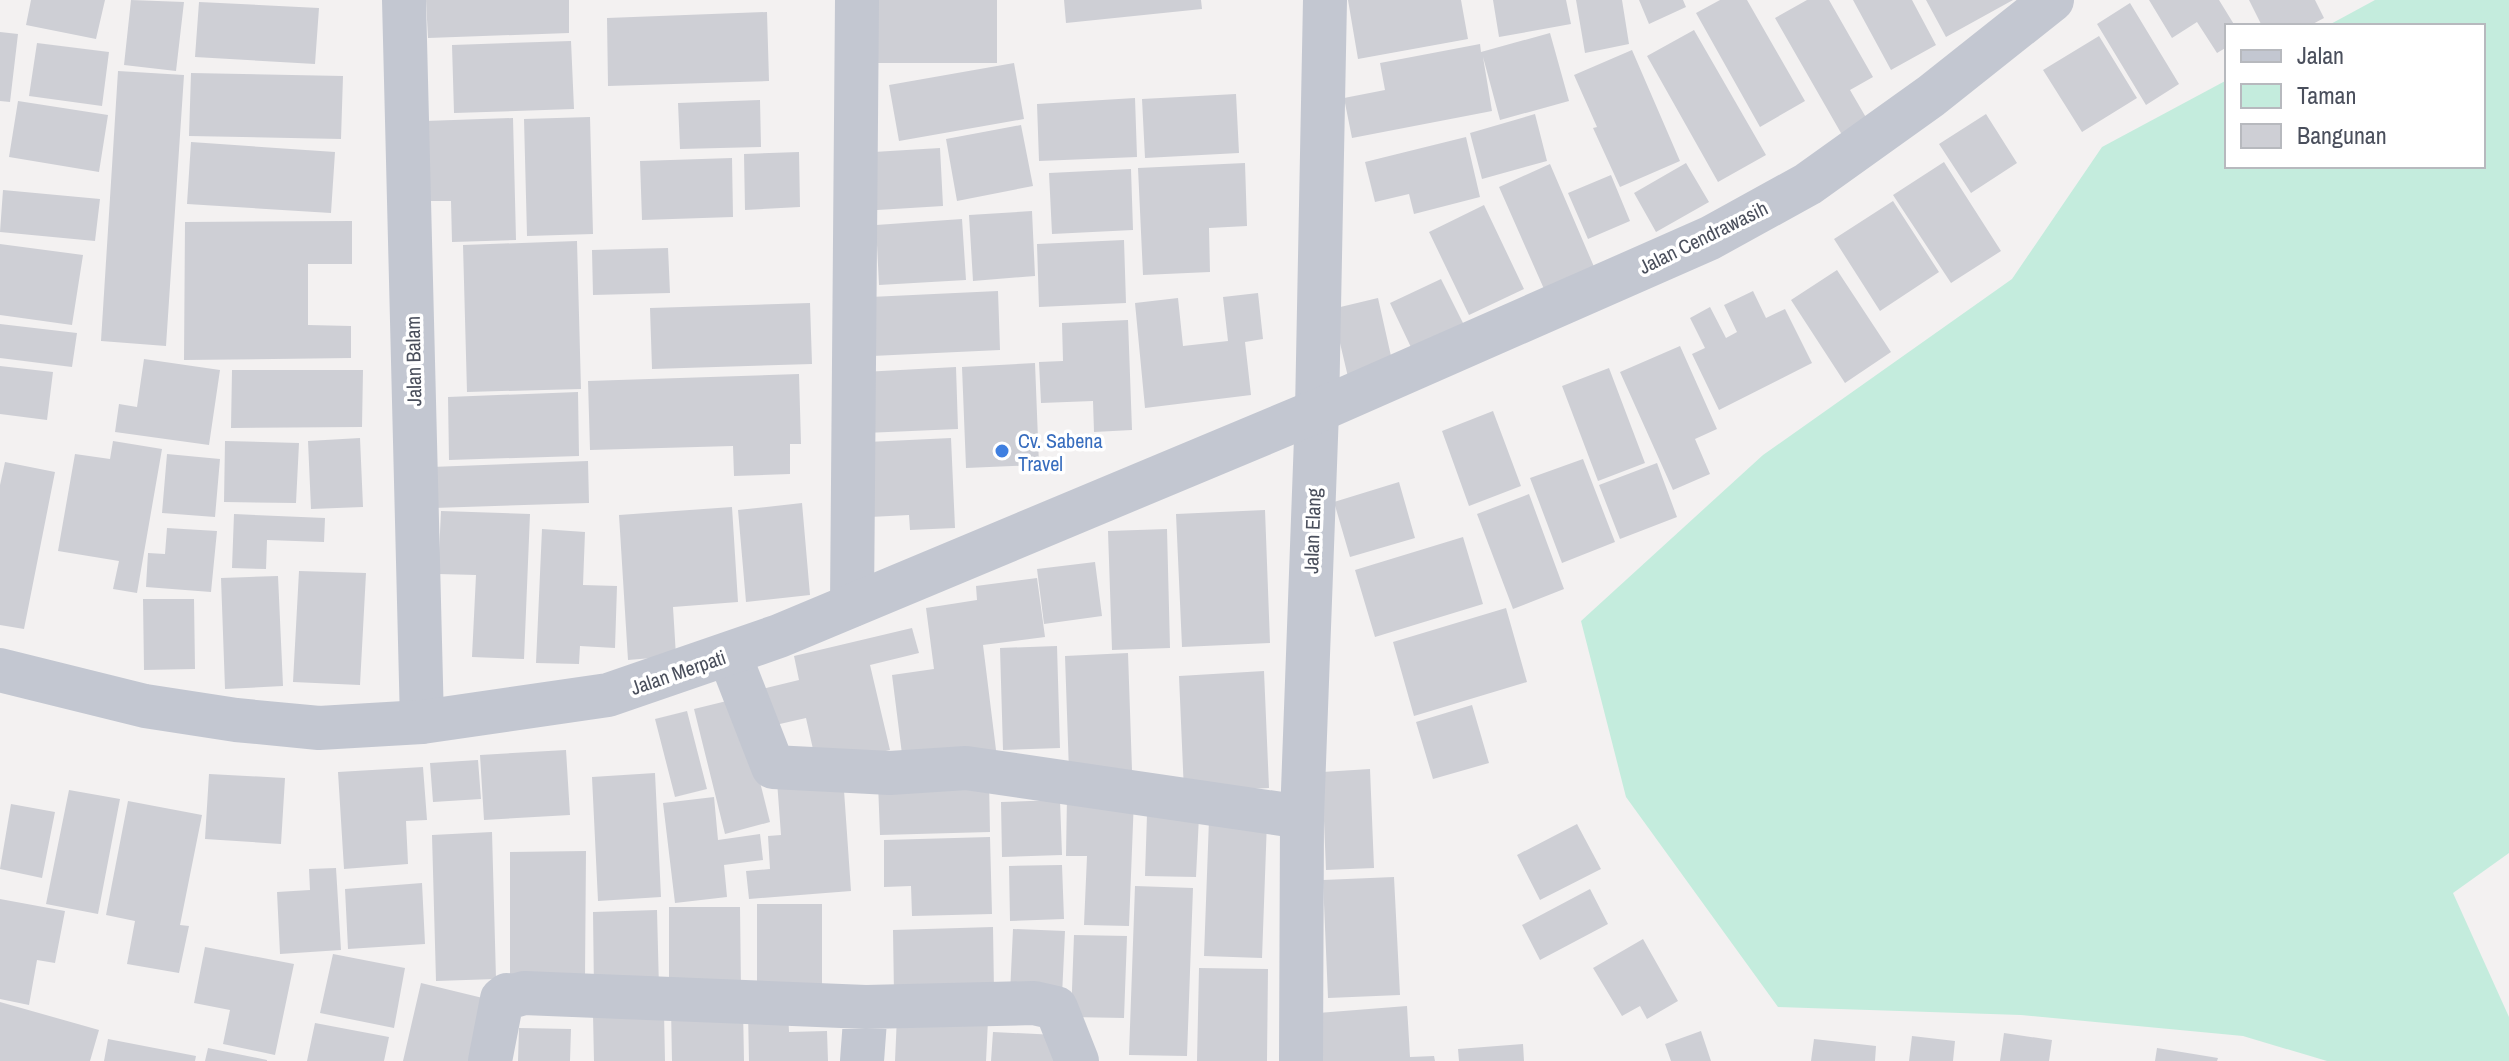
<svg xmlns="http://www.w3.org/2000/svg" width="2509" height="1061" viewBox="0 0 2509 1061" font-family="'Archivo Narrow',sans-serif">
<style>
.green{fill:#c4ecdd}
.building{fill:#cecfd5}
.lines{fill:none;stroke-linecap:round;stroke-linejoin:round}
.minor{stroke:#c3c7d1;stroke-width:44}
.tertiary{stroke:#c3c7d1;stroke-width:44}
.shop-dot{fill:#3f7fe0;stroke:#fff;stroke-width:3}
.labels{text-anchor:middle;dominant-baseline:central;stroke-width:7;stroke-linejoin:round;paint-order:stroke}
.street-label{font-size:20px;fill:#4a4f5c;stroke:#fff}
.shop-label{font-size:20px;fill:#366cbe;stroke:#fff;text-anchor:start}
</style>
<rect width="100%" height="100%" fill="#f3f1f1"/>
<path class="green" d="M2375,0H2509V853L2453,893L2509,1017V1061H2327L2243,1036L2021,1015L1778,1007L1626,797L1581,621L1763,455L2012,279L2102,147L2227,80V166H2483V26H2327Z"/>
<path class="building" d="M31,0H105L96,39L26,25Z
M131,0L184,2L176,71L124,65Z
M426,0H569V33L428,38Z
M864,0H997V63H863Z
M1064,0H1201L1202,9L1066,23Z
M1348,0H1461L1468,39L1358,59Z
M1493,0H1566L1571,24L1499,37Z
M1576,0H1622L1629,44L1585,53Z
M1639,0H1683L1686,7L1649,24Z
M1720,0H1747L1805,101L1760,127L1696,13Z
M1807,0H1829L1873,77L1850,90L1871,126L1845,140L1775,18Z
M1853,0H1912L1936,45L1891,70Z
M1926,0H2013L1946,37Z
M2149,0H2219L2235,26H2227V47L2217,53L2197,22L2172,38Z
M2249,0H2315L2324,18L2309,26H2262Z
M199,2L319,8L315,64L195,57Z
M2130,3L2179,84L2146,105L2097,24Z
M767,12L769,81L608,86L607,18Z
M1694,30L1766,155L1718,182L1647,56Z
M0,32L18,34L10,102L0,101Z
M1550,33L1569,101L1500,120L1483,57L1492,111L1352,138L1344,98L1385,90L1380,63L1480,44L1481,52Z
M2099,36L2137,98L2082,132L2043,70Z
M571,41L574,109L454,113L452,45Z
M37,43L109,52L102,106L29,96Z
M1632,50L1680,161L1620,187L1593,128L1597,127L1574,75Z
M1014,63L1024,119L899,141L889,85Z
M118,71L184,75L166,346L101,341Z
M191,73L343,76L341,139L189,136Z
M1236,94L1239,153L1145,158L1142,99Z
M1135,98L1137,157L1039,161L1037,104Z
M760,100L761,147L680,149L678,103Z
M18,101L108,115L99,172L9,157Z
M1535,114L1547,161L1482,179L1470,133Z
M1986,114L2017,163L1971,193L1939,144Z
M590,117L593,234L527,236L524,119Z
M513,118L516,240L452,242L451,201H427L425,121Z
M1021,125L1033,186L957,201L946,139Z
M1466,137L1480,197L1414,214L1409,194L1375,202L1365,162Z
M191,142L335,152L331,213L187,204Z
M940,148L943,206L861,211L857,153Z
M799,152L800,207L745,210L744,154Z
M732,158L733,217L642,220L640,161Z
M1944,162L2001,251L1951,283L1893,195Z
M1245,163L1247,226L1209,228L1210,272L1143,275L1138,168Z
M1686,163L1709,202L1656,232L1634,193Z
M1550,164L1598,276L1548,298L1499,187Z
M1131,169L1133,230L1052,234L1049,173Z
M1611,175L1630,221L1588,239L1568,193Z
M3,190L100,199L95,241L0,232Z
M1893,201L1939,272L1880,311L1834,239Z
M1484,205L1524,289L1469,315L1429,232Z
M1032,211L1035,276L973,281L969,215Z
M962,219L966,280L879,285L876,225Z
M352,221V264H308V325L351,326V358L184,360L185,222Z
M1124,240L1126,303L1039,307L1037,244Z
M577,241L581,389L467,392L463,245Z
M0,244L83,255L72,325L0,315Z
M668,248L670,293L593,295L592,250Z
M1837,270L1891,352L1845,383L1791,300Z
M1441,279L1470,337L1418,362L1390,303Z
M998,291L1000,350L872,356L870,297Z
M1753,291L1766,318L1785,309L1812,363L1719,410L1692,354L1705,348L1690,318L1710,307L1726,338L1737,332L1724,305Z
M1258,293L1263,339L1245,342L1251,395L1145,408L1135,303L1178,298L1183,346L1228,341L1223,297Z
M1378,298L1393,365L1348,377L1332,309Z
M810,303L812,364L652,369L650,308Z
M1128,320L1132,430L1094,432L1093,401L1041,403L1039,362L1063,361L1062,323Z
M0,324L77,333L72,367L0,358Z
M1680,346L1717,429L1695,439L1710,474L1673,490L1620,372Z
M144,359L220,370L209,445L115,432L119,404L137,407Z
M1035,363L1039,465L966,468L962,367Z
M0,366L53,372L47,420L0,414Z
M956,367L958,429L865,433L863,372Z
M1609,368L1645,463L1598,481L1562,386Z
M232,370H363L362,427L231,428Z
M799,374L801,444H790V474L734,476L733,446L590,450L588,381Z
M578,392L579,456L449,460L448,397Z
M1493,411L1521,486L1469,506L1442,431Z
M360,438L363,507L311,509L308,441Z
M951,438L955,528L910,530L909,515L870,517L867,442Z
M113,441L162,449L137,593L113,589L119,561L58,551L75,454L110,459Z
M225,441L299,443L296,503L224,502Z
M167,454L220,459L215,517L162,513Z
M1583,459L1615,542L1562,563L1530,478Z
M588,461L589,503L433,508L431,467Z
M5,462L55,472L24,629L0,625V485Z
M1657,463L1677,517L1620,539L1599,485Z
M1399,482L1415,538L1350,557L1334,502Z
M1529,494L1564,589L1513,609L1477,514Z
M802,503L810,595L746,602L738,510Z
M732,507L738,602L673,607L676,656L628,660L619,515Z
M1265,510L1270,643L1182,647L1176,514Z
M441,511L530,514L524,659L472,657L476,575L438,574Z
M234,514L325,518L324,542L267,540L266,569L232,568Z
M167,528L217,531L211,592L146,587L148,553L165,554Z
M542,529L585,532L583,585L617,586L615,648L580,646L579,664L536,663Z
M1167,529L1170,648L1112,650L1108,531Z
M1463,537L1483,604L1375,637L1355,570Z
M1095,562L1102,616L1044,624L1037,569Z
M299,571L366,573L360,685L293,682Z
M278,576L283,686L225,689L221,578Z
M1037,578L1045,637L983,645L996,750L903,762L892,675L934,669L926,608L977,600L976,586Z
M143,599H194L195,669L144,670Z
M1506,608L1527,682L1414,716L1393,642Z
M912,628L919,653L870,665L890,750L817,767L806,718L771,726L762,689L799,680L794,656Z
M1057,646L1060,748L1003,750L1000,648Z
M1128,653L1132,770L1069,772L1065,656Z
M1264,671L1269,788L1184,792L1179,676Z
M739,698L770,822L725,834L694,709Z
M1472,705L1489,763L1433,779L1416,722Z
M687,711L707,789L675,797L655,719Z
M566,750L570,815L484,820L480,755Z
M478,760L481,799L433,802L430,763Z
M423,767L427,820L406,821L408,864L344,869L338,772Z
M1370,769L1374,868L1326,870L1322,772Z
M655,773L661,897L598,901L592,777Z
M209,774L285,778L281,844L205,839Z
M843,776L851,891L749,899L746,871L770,869L768,836L781,835L777,781Z
M989,779L990,832L880,835L878,783Z
M69,790L120,799L98,914L46,904Z
M1067,796L1134,798L1129,926L1084,925L1087,856H1066Z
M714,797L718,840L760,834L763,860L724,865L727,897L675,903L663,803Z
M1060,800L1062,855L1002,857L1001,802Z
M128,801L202,815L180,925L189,926L179,973L127,964L135,921L106,915Z
M11,804L55,812L42,878L0,869Z
M1147,814L1199,816L1196,877L1145,876Z
M1209,819L1267,821L1262,958L1204,956Z
M1577,824L1601,869L1540,900L1517,855Z
M492,832L496,979L436,981L432,835Z
M990,837L992,914L912,916L911,886L884,887V840Z
M586,851L585,977L510,978V852Z
M1062,865L1064,919L1010,921L1009,866Z
M336,868L341,950L280,954L277,892L310,890L309,869Z
M1394,877L1400,995L1328,998L1323,880Z
M422,883L425,944L348,949L345,889Z
M1135,886L1193,888L1187,1056L1129,1055Z
M1590,889L1608,924L1540,960L1522,925Z
M0,899L65,911L55,963L37,960L29,1005L0,999Z
M757,904H822V990H757Z
M669,907H740L741,991H669Z
M657,910L659,989L594,992L593,912Z
M993,927L994,992L894,995L893,930Z
M1013,929L1065,931L1062,996L1010,994Z
M1074,935L1127,936L1124,1018L1071,1017Z
M1643,939L1678,1001L1647,1019L1640,1006L1622,1016L1593,968Z
M205,947L294,964L275,1055L223,1044L230,1010L194,1003Z
M333,954L405,968L394,1028L320,1013Z
M1199,968L1268,969L1267,1061H1197Z
M421,983L491,1000L476,1061H403Z
M0,1002L99,1030L90,1061H0Z
M1407,1006L1410,1057L1434,1056L1435,1061H1321L1318,1013Z
M743,1007L744,1061H672L671,1008Z
M788,1010L789,1032L827,1031L828,1061H749L748,1011Z
M664,1012L665,1061H594L593,1014Z
M897,1016L988,1020L986,1061H895Z
M315,1023L389,1037L384,1061H307Z
M519,1028L571,1029L570,1061H518Z
M1701,1031L1711,1061H1671L1665,1044Z
M993,1032L1057,1035L1056,1061H991Z
M2004,1033L2052,1040L2049,1061H2000Z
M1912,1036L1955,1041L1953,1061H1909Z
M108,1039L196,1056L195,1061H104Z
M1814,1039L1876,1046L1875,1061H1811Z
M1523,1044L1524,1061H1459L1458,1049Z
M208,1048L267,1060V1061H205Z
M2157,1048L2218,1058L2217,1061H2155Z"/>
<g class="lines">
<path class="minor" d="M404,0L422,722
M852,605L857,0
M729,654L773,767L890,773L966,768L1302,817
M490,1061L502,999L507,995L514,996L524,993L866,1007L1034,1003L1056,1008L1077,1061
M862,1061L866,1007
M1301,1061L1302,817L1317,411L1325,0"/>
<path class="tertiary" d="M0,670L145,706L236,720L319,728L422,722L608,695L779,636L1317,411L1710,238L1808,184L1931,96L2052,0"/>
</g>
<circle class="shop-dot" cx="1002" cy="451" r="8"/>
<g class="labels">
<g class="street-label">
<text transform="translate(1703 237) rotate(-26)">Jalan Cendrawasih</text>
<text transform="translate(413 361) rotate(-91)">Jalan Balam</text>
<text transform="translate(1312 531) rotate(-88)">Jalan Elang</text>
<text transform="translate(678 672) rotate(-19)">Jalan Merpati</text>
</g>
<g class="shop-label">
<text x="1018" y="440">Cv. Sabena<tspan x="1018" dy="23">Travel</tspan></text>
</g>
</g>
<rect x="2225" y="24" width="260" height="144" fill="#ffffff" stroke="#b7b9be" stroke-width="2"/>
<rect x="2241" y="50" width="40" height="12" fill="#c3c7d1" stroke="#b7b9be" stroke-width="2"/>
<text x="2297" y="64" font-size="24" fill="#4a4f5c">Jalan</text>
<rect x="2241" y="84" width="40" height="24" fill="#c4ecdd" stroke="#b7b9be" stroke-width="2"/>
<text x="2297" y="104" font-size="24" fill="#4a4f5c">Taman</text>
<rect x="2241" y="124" width="40" height="24" fill="#cecfd5" stroke="#b7b9be" stroke-width="2"/>
<text x="2297" y="144" font-size="24" fill="#4a4f5c">Bangunan</text>
</svg>
